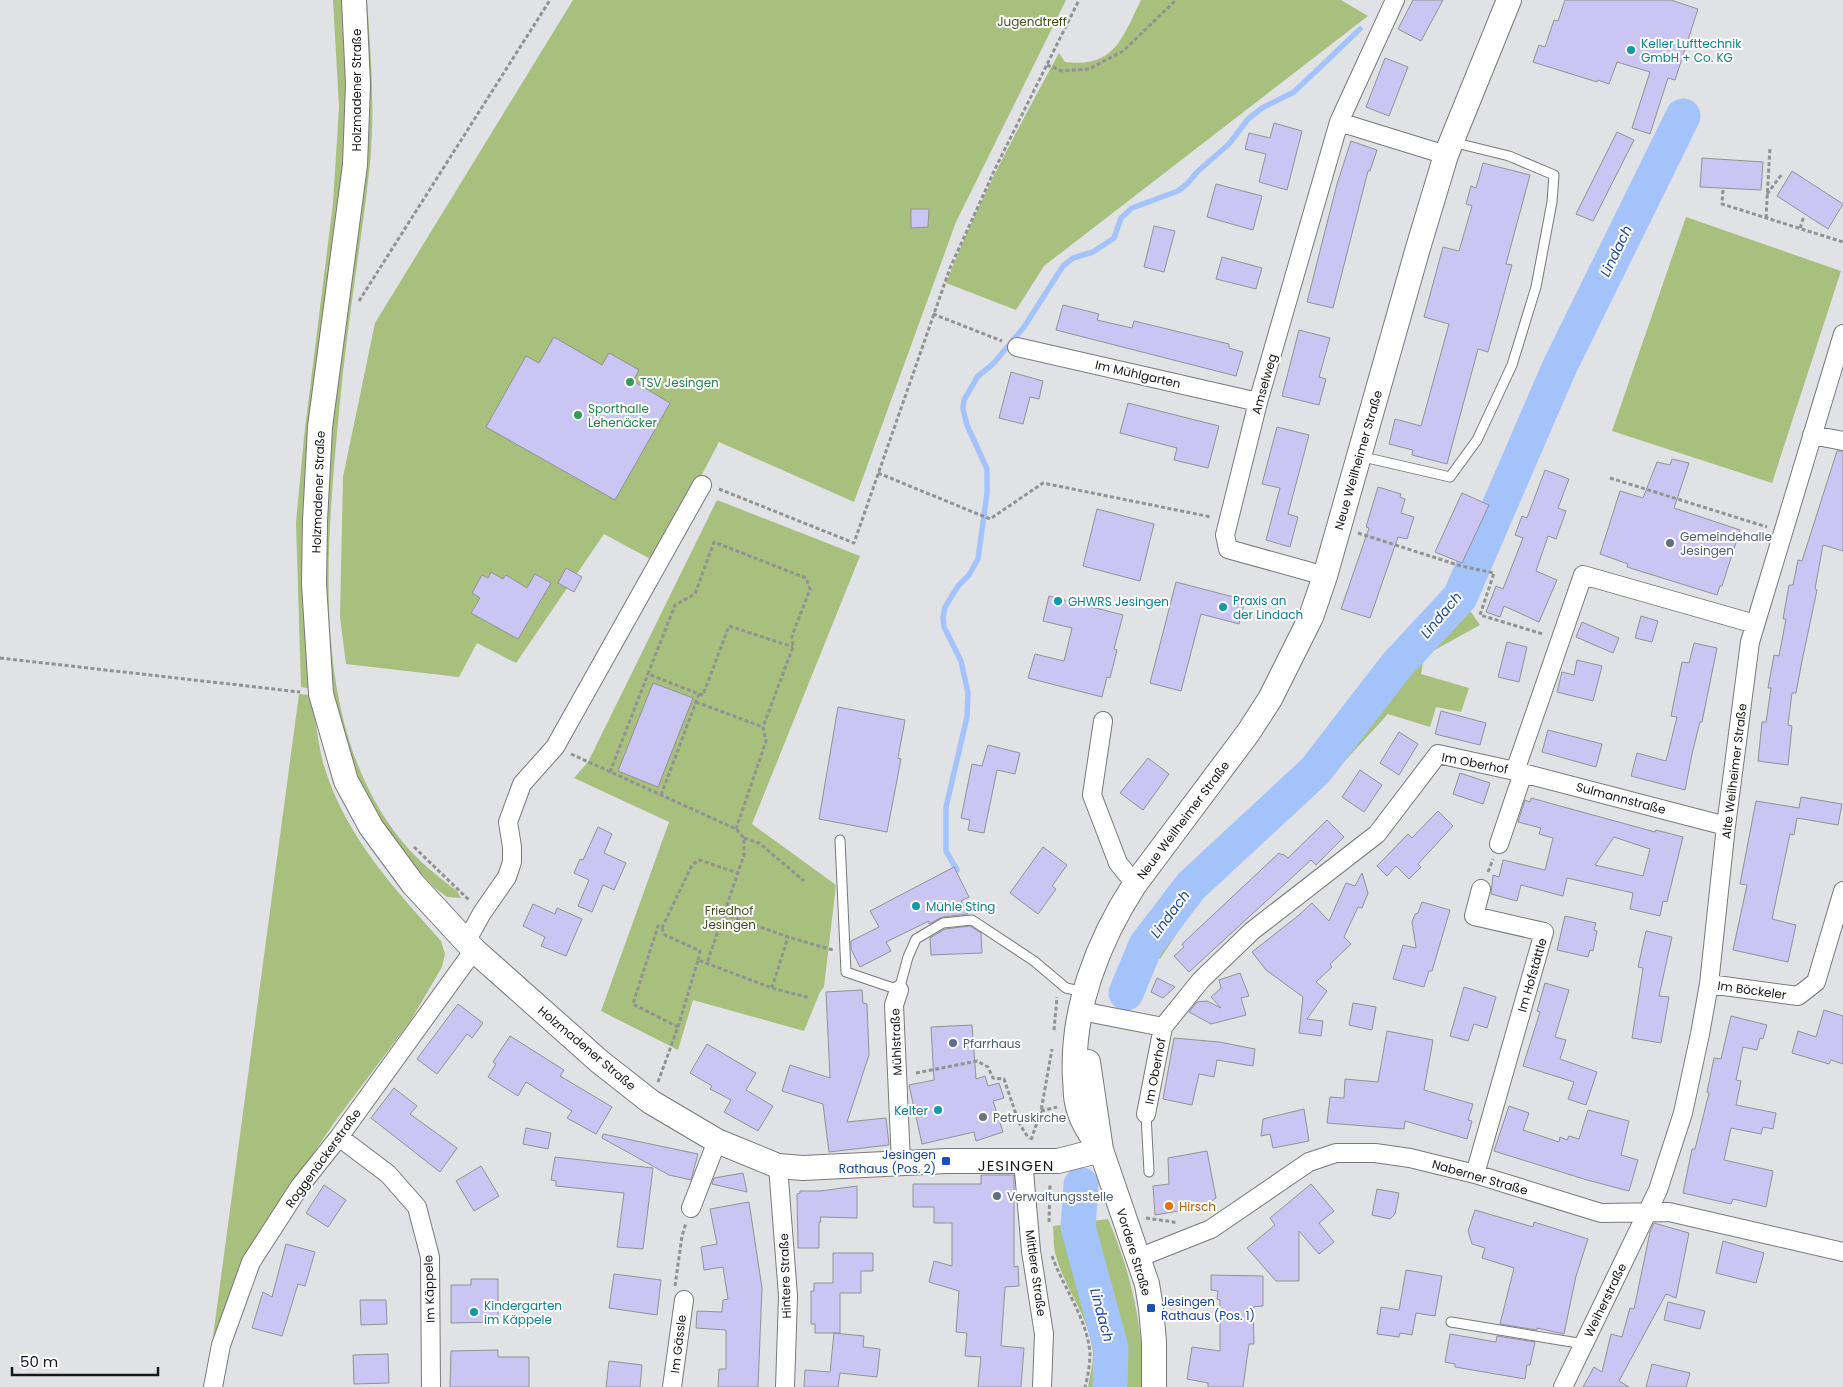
<svg xmlns="http://www.w3.org/2000/svg" width="1843" height="1387" viewBox="0 0 1843 1387" font-family="Poppins,sans-serif">
<style>
.green{fill:#a7c07d}
.lines{fill:none;stroke-linecap:round;stroke-linejoin:round}
.stream{stroke:#a4c3fb;stroke-width:5.5}
.river{stroke:#a4c3fb;stroke-width:35}
.building{fill:#cbc5f4;stroke:#929295;fill-rule:evenodd}
.lane-casing{stroke:#79797c;stroke-width:11}
.street-casing{stroke:#79797c;stroke-width:20}
.secondary-casing{stroke:#79797c;stroke-width:26}
.path{stroke:#929294;stroke-width:3;stroke-dasharray:4 2.5;stroke-linecap:butt}
.lane{stroke:#fff;stroke-width:9}
.street{stroke:#fff;stroke-width:18}
.secondary{stroke:#fff;stroke-width:24}
.culture-dot{fill:#0f9aa8;stroke:#fff;stroke-width:2}
.leisure-dot{fill:#2e9e5b;stroke:#fff;stroke-width:2}
.service-dot{fill:#5c6f8a;stroke:#fff;stroke-width:2}
.worship-dot{fill:#6b7280;stroke:#fff;stroke-width:2}
.transit-dot{fill:#1a4fb4;stroke:#fff;stroke-width:2}
.food-dot{fill:#e8710a;stroke:#fff;stroke-width:2}
.labels{text-anchor:middle;dominant-baseline:central;stroke-width:4;stroke-linejoin:round;paint-order:stroke}
.park-label{font-size:12px;fill:#3f511a;stroke:#fff}
.culture-label{font-size:12px;fill:#0d838f;stroke:#fff;text-anchor:start}
.street-label{font-size:12px;fill:#171718;stroke:#fff}
.leisure-label{font-size:12px;fill:#27864d;stroke:#fff;text-anchor:start}
.service-label{font-size:12px;fill:#4e5e75;stroke:#fff;text-anchor:start}
.worship-label{font-size:12px;fill:#5b616d;stroke:#fff;text-anchor:start}
.transit-label{font-size:12px;fill:#164399;stroke:#fff;text-anchor:end}
.food-label{font-size:12px;fill:#c56008;stroke:#fff;text-anchor:start}
.water-label{font-size:14px;font-style:italic;fill:#1f4796;stroke:#fff}
.quarter-label{font-size:15px;letter-spacing:1px;fill:#171718;stroke:#fff}
</style>
<rect width="100%" height="100%" fill="#e1e2e5"/>
<path class="green" d="M333,0H343L349,92L312,689L301,687L296,523L304,437L333,203L339,107Z
M363,0H367C371,55 375,109 370,164C364,220 355,275 348,331C342,376 338,421 334,467C324,590 319,738 401,840C417,860 437,876 457,891L461,898L447,897L434,887L419,871L398,848L361,792L337,725L324,636L329,425Z
M573,0H1066L956,222L854,502L719,442L656,562L604,534L516,663L477,643L459,677L346,664L340,617L343,477L375,323Z
M1141,0H1341L1368,16L1044,266L1016,310L946,283C977,204 1018,128 1059,53L1065,62C1115,68 1122,38 1141,0Z
M1686,217L1841,271L1772,483L1612,431Z
M717,500L860,556L752,824L836,885L824,987L820,992L804,1031L693,1000L678,1050L601,1011L669,822L574,778L588,762Z
M1464,602L1480,625L1424,656L1421,674L1469,688L1461,712L1436,707L1430,727L1388,714L1305,804L1202,895L1160,959L1147,954L1195,888L1318,773L1401,670Z
M299,694L308,695L312,698C316,721 318,747 325,769C347,838 394,888 441,941L445,954L442,967L411,1020L336,1120L269,1219L246,1260L213,1337Z
M1108,1219C1131,1272 1144,1329 1143,1387H1088C1090,1376 1093,1364 1093,1353C1090,1317 1065,1290 1056,1256C1053,1247 1054,1236 1053,1226Z"/>
<g class="lines">
<path class="stream" d="M957,870L946,851V807L967,717L968,693L961,661L944,627L943,617L945,607L958,586L969,575L978,559L987,493V469L967,425L963,409L964,400L978,376L993,364L1024,327L1063,266L1073,258L1093,252L1114,238L1121,218L1132,208L1178,191L1187,184L1197,172L1229,144L1248,119L1262,108L1294,92L1360,29"/>
<path class="river" d="M1126,993L1146,945L1191,886L1315,771L1396,666L1460,597L1559,368L1683,116
M1081,1185L1078,1227L1111,1348L1110,1387"/>
</g>
<path class="building" d="M1413,0H1443L1421,41L1398,29Z
M1565,0H1671L1698,9L1675,80L1668,78L1650,134L1632,128L1650,72L1617,62L1609,84L1598,80L1597,82L1533,62L1539,45L1545,47L1554,20L1558,21Z
M1385,58L1408,67L1389,116L1366,107Z
M1274,123L1302,131L1287,190L1259,182L1266,154L1245,149L1249,133L1270,138Z
M1617,132L1634,140L1593,221L1576,214Z
M1351,141L1377,150L1370,171H1368L1333,308L1307,302L1337,184Z
M1702,158L1763,162L1761,190L1700,187Z
M1483,163L1530,175L1506,264L1512,265L1488,352L1478,349L1447,464L1412,455L1413,450L1389,444L1395,419L1421,426L1449,324L1424,317L1443,247L1459,251L1472,206L1466,204L1471,186L1476,188Z
M1792,171L1843,204L1828,229L1777,196Z
M1216,184L1262,196L1253,230L1207,217Z
M911,209H929L928,227L911,228Z
M1154,226L1175,231L1164,272L1144,267Z
M1222,257L1262,268L1256,289L1216,279Z
M1063,305L1099,314L1097,320L1132,328L1134,321L1229,344V348L1243,352L1236,376L1056,330Z
M1299,330L1330,338L1319,377L1326,379L1319,405L1282,396Z
M554,337L602,365L609,353L639,370L633,381L670,403L615,500L486,427L526,356L539,363Z
M1011,372L1043,381L1039,399L1030,397L1023,424L999,418Z
M1128,403L1219,426L1208,468L1174,460L1177,448L1120,433Z
M1277,427L1309,435L1288,514L1298,517L1290,547L1266,540L1280,488L1262,484Z
M1837,451H1843V551L1823,545L1815,589L1817,590L1802,661L1796,693H1792L1788,725L1792,726L1788,765L1758,761L1762,722H1766L1771,688H1768L1774,655L1779,656L1786,619H1783L1789,585H1793L1798,560L1802,561Z
M1672,459L1689,463L1674,508L1740,530L1722,586H1720L1717,595L1627,567L1628,564L1600,554L1620,491L1643,498L1657,462L1670,465Z
M1545,470L1569,479L1558,508L1566,511L1556,539L1548,536L1536,571L1557,580L1539,622L1504,606L1500,617L1486,612L1496,586L1503,589L1523,538L1515,535L1522,516L1527,518Z
M1378,487L1401,494L1400,497L1405,499L1401,513L1414,517L1407,539L1398,537L1370,618L1341,609L1369,528L1366,527Z
M1462,493L1489,505L1462,563L1435,552Z
M1097,509L1154,524L1140,581L1083,566Z
M566,568L582,577L574,592L558,583Z
M491,572L503,579L506,575L527,588L535,574L551,583L518,639L471,613L480,598L472,593L482,575L488,578Z
M1176,582L1245,600L1239,624L1201,614L1181,691L1150,683Z
M1049,596L1123,615L1114,649L1117,650L1110,678L1107,677L1102,697L1028,678L1035,654L1064,661L1072,628L1043,621Z
M1641,616L1658,621L1652,642L1635,638Z
M1582,622L1619,638L1613,653L1576,637Z
M1507,642L1527,647L1519,682L1498,677Z
M1694,643L1717,648L1702,722H1700L1692,754L1685,790L1631,776L1637,753L1666,761L1677,717L1671,716L1682,662L1689,663Z
M1577,660L1602,666L1593,701L1557,692L1562,672L1574,675Z
M653,683L693,698L658,787L618,771Z
M838,707L905,720L898,758L901,759L887,832L819,819Z
M1441,711L1486,723L1480,745L1435,734Z
M1548,730L1602,744L1596,767L1542,752Z
M1399,732L1418,744L1399,775L1380,763Z
M988,745L1020,753L1015,774L997,770L984,833L968,830L970,820L961,818L972,764L982,766Z
M1148,758L1169,774L1143,810L1120,793Z
M1360,770L1382,785L1364,812L1342,797Z
M1460,773L1490,783L1483,804L1453,794Z
M1801,797L1842,804L1838,825L1797,818L1794,835L1790,834L1772,919L1796,925L1788,962L1733,950L1747,885L1740,884L1756,801L1799,808Z
M1531,798L1655,832L1656,830L1683,837L1667,902L1663,901L1660,916L1630,909L1633,893L1567,878L1563,896L1521,885L1517,901L1491,894L1493,875L1499,877L1503,860L1545,870L1553,838L1539,834L1541,828L1518,822L1525,800L1530,802ZM1614,837L1650,849L1643,876L1595,865Z
M1438,811L1453,826L1418,864L1421,867L1409,879L1396,866L1387,876L1377,866L1408,834L1412,838Z
M1327,820L1344,837L1316,865L1311,860L1189,972L1174,956L1184,947L1182,944L1279,853L1282,855L1283,854L1288,858Z
M598,827L612,834L604,853L626,863L614,890L603,885L592,912L578,906L589,880L574,873L580,859L583,860Z
M1043,847L1067,865L1052,886L1056,889L1038,914L1010,893Z
M954,867L969,897L961,901L968,914L942,917L929,924V921L886,942L891,951L860,967L851,949V941L879,927L870,911Z
M1362,873L1368,893L1362,908L1358,907L1344,937L1351,944L1330,964L1332,967L1316,982L1327,991L1307,1019L1323,1021L1321,1036L1299,1033L1303,997L1266,970L1252,952L1299,915L1312,903L1329,921L1346,883L1355,886Z
M1422,902L1450,910L1432,971H1429L1424,987L1393,979L1403,945L1416,948L1412,922L1415,914L1418,913Z
M533,904L555,914L557,908L582,919L566,956L541,946L545,937L523,926Z
M1565,916L1596,923L1594,930L1597,931L1593,951L1590,950L1588,957L1557,950Z
M970,926L981,933L982,953L931,955L930,938L945,929Z
M1646,931L1672,937L1659,996L1669,997L1661,1043L1632,1038L1643,968L1638,967Z
M1240,973L1249,996L1241,998L1246,1015L1211,1024L1189,1012L1197,1002L1207,1001L1221,1008L1211,997L1221,988L1219,980Z
M1157,978L1175,987L1163,998L1151,992Z
M1545,983L1569,990L1555,1037L1566,1040L1560,1059L1597,1072L1586,1105L1568,1099L1574,1082L1523,1066L1540,1012L1537,1011Z
M1464,987L1496,997L1487,1028L1474,1024L1468,1041L1450,1036Z
M862,990L863,1003L867,1004L869,1055L847,1122L886,1118L889,1145L829,1152L823,1104L782,1091L790,1065L830,1078L826,992Z
M1353,1003L1376,1007L1372,1030L1349,1025Z
M458,1004L483,1023L472,1038L467,1034L437,1074L417,1059Z
M1824,1010L1843,1016V1064L1831,1060L1829,1064L1792,1053L1798,1031L1816,1037Z
M1731,1016L1767,1025L1763,1039L1760,1038L1757,1050L1743,1047L1736,1080L1741,1081L1736,1105L1776,1113L1773,1129L1763,1127L1761,1134L1731,1128L1724,1160L1773,1171L1766,1207L1733,1199L1731,1204L1683,1193L1692,1149H1695L1709,1093L1707,1092L1714,1058L1721,1059Z
M972,1025L976,1079L985,1076L988,1086L999,1083L1004,1098L993,1101L1003,1132L976,1141L974,1132L922,1144L909,1085L934,1080L931,1027Z
M1387,1031L1433,1040L1424,1090L1473,1104L1468,1120L1472,1121L1467,1139L1405,1121L1404,1129L1327,1123L1330,1097L1344,1098L1345,1079L1378,1082Z
M510,1036L564,1070L560,1076L612,1107L596,1134L567,1118L572,1111L526,1082L518,1096L488,1077L496,1064L493,1062Z
M1174,1038L1219,1042L1255,1049L1253,1066L1217,1060L1214,1077L1199,1074L1192,1105L1163,1099Z
M707,1044L756,1073L746,1090L773,1106L758,1131L724,1112L731,1100L710,1089L712,1086L690,1073Z
M394,1088L417,1106L410,1114L457,1148L440,1172L371,1118Z
M1509,1106L1529,1113L1523,1130L1559,1142L1560,1137L1567,1140L1569,1136L1579,1139L1588,1110L1629,1121L1621,1155L1638,1160L1629,1191L1587,1180L1494,1151Z
M1304,1109L1309,1141L1273,1148L1270,1134L1261,1136L1263,1119Z
M526,1128L551,1133L548,1149L523,1144Z
M603,1134L698,1154L691,1180L669,1175L602,1138Z
M1207,1151L1216,1198L1202,1208L1194,1209L1186,1203L1179,1211L1155,1215L1153,1186L1169,1184L1168,1158Z
M555,1157L653,1168L643,1249L617,1247L624,1193L556,1186V1181L551,1180Z
M481,1166L499,1196L474,1211L456,1181Z
M743,1173L747,1192L712,1184L714,1178Z
M981,1175H1014V1267L1018,1266L1019,1286L1005,1287L1001,1346L1024,1348L1021,1387H978L981,1357L965,1356L967,1333L956,1332L959,1291L929,1282L934,1261L952,1266V1223H934V1207H913V1184H981Z
M1311,1184L1334,1211L1319,1223L1334,1242L1319,1254L1299,1231V1281H1276L1247,1248L1275,1225L1270,1218Z
M324,1185L346,1200L328,1227L306,1213Z
M857,1186V1218L820,1217L821,1222H819V1248H798L797,1194L800,1193V1191H820Z
M1377,1189L1399,1193L1395,1214L1390,1219L1372,1215Z
M749,1202L762,1288L758,1387H718L719,1369H726V1330L696,1328L697,1311L722,1312L723,1300L728,1299L723,1267L704,1270L701,1247L717,1244L710,1209Z
M1475,1210L1533,1227L1534,1222L1588,1239L1576,1276L1564,1334L1537,1328V1330L1500,1324L1514,1268L1482,1258L1485,1248L1472,1244L1468,1231Z
M1654,1223L1689,1233L1676,1298L1666,1294L1619,1381L1629,1387H1583L1594,1367L1602,1372L1611,1334L1622,1337L1630,1308L1634,1309L1650,1232Z
M1723,1241L1764,1253L1756,1283L1716,1273Z
M286,1244L315,1252L305,1286L298,1284L282,1336L252,1328L263,1292L272,1297Z
M833,1253H873V1271H861V1293H840V1333H815V1324H811V1291H814V1283H833Z
M1406,1270L1442,1276L1435,1316L1416,1313L1412,1335L1400,1333L1399,1337L1377,1334L1381,1307L1399,1310Z
M614,1274L661,1280L657,1315L609,1308Z
M1211,1275L1263,1276V1306L1253,1307L1254,1344H1249L1243,1387H1208V1383L1187,1379L1192,1347L1220,1351V1300L1217,1299L1218,1291L1211,1290Z
M471,1279H498V1322L451,1323V1285H471Z
M360,1300H386L387,1324L361,1325Z
M1668,1302L1705,1311L1700,1329L1664,1320Z
M834,1333L864,1336L863,1347L880,1349L877,1377L840,1373L838,1387H804L805,1370L830,1372Z
M1450,1334L1496,1342L1497,1336L1535,1342L1530,1365H1527L1525,1379L1455,1367V1364L1445,1362Z
M498,1350V1357H529V1387H450L451,1351Z
M388,1354L389,1383L354,1384L353,1355Z
M609,1361L642,1365L640,1387H606Z
M1652,1364L1690,1373L1686,1387H1646Z"/>
<g class="lines">
<g class="lane-casing">
<path id="lane" d="M1359,456L1450,477L1477,440L1512,365L1536,287L1552,202L1554,175L1509,156L1452,142
M840,840L846,972L899,990L908,957L916,939L943,923L972,920L1034,961L1066,988L1085,992
M1146,1114L1149,1172
M1451,1322L1584,1344"/>
</g>
<g class="street-casing">
<path id="street" d="M1339,122L1446,155
M1017,347L1258,402
M1812,435L1843,441
M1325,576L1228,549L1225,535L1258,402L1339,122L1395,0
M1103,721L1092,795L1118,863L1135,884
M1515,771L1726,826
M1499,844L1523,773
M466,942L482,913L507,877L512,862V847L508,822L522,784L555,747L702,485
M1709,984L1798,996L1816,982L1843,891
M899,990L894,1005L901,1163
M1081,1011L1163,1027
M1146,1114L1163,1027L1201,980L1252,931L1377,834L1438,754L1515,771L1583,575L1755,624
M339,1137L388,1174L417,1207L430,1257L431,1387
M1023,1160L1031,1251L1044,1334L1042,1387
M778,1166L788,1296L785,1387
M1475,1174L1544,932L1474,916L1481,889
M691,1208L717,1141
M1138,1258L1211,1229L1309,1162L1336,1153H1375L1410,1158L1475,1174L1601,1213L1669,1212L1843,1252
M213,1387L221,1345L251,1262L300,1186L339,1137L474,950
M672,1387L684,1300
M1563,1387L1658,1190L1683,1113L1700,1034L1709,984L1726,826L1750,642L1843,334"/>
</g>
<g class="secondary-casing">
<path id="secondary" d="M354,0L358,84L355,165L320,427L315,521L314,584L321,694L346,781L371,827L413,884L474,950L600,1062L651,1102L717,1141L778,1166L803,1168L946,1161H1058L1101,1150
M1088,1062L1101,1150L1147,1284L1151,1308L1154,1342V1387
M1101,1150C1091,1135 1080,1120 1077,1102C1075,1095 1076,1086 1075,1079C1071,1010 1098,941 1135,884L1248,733L1270,699L1311,617L1325,576L1418,248L1446,155L1509,0"/>
</g>
<path class="path" d="M1047,65L1062,71L1089,69L1123,51L1176,0
M1723,190L1722,204L1843,242
M1767,194L1782,174
M1766,218L1770,147
M1800,228L1804,216
M359,301L550,0
M933,314L1002,341
M878,473L990,519L1043,483L1211,517
M1610,478L1767,527
M719,489L854,543L950,268L996,167L1079,0
M1358,533L1461,566L1494,573L1480,615L1543,634
M0,658L300,692
M699,694L703,695L729,626L793,647
M696,702L763,727
M571,754L736,829L744,838V855L707,963
M610,772L648,674
M661,795L699,694L648,674L675,605L695,594L714,542L806,578L810,589L792,636L793,647L763,727L766,741L736,829
M744,838L759,843L804,881
M414,847L469,900
M1488,872L1493,859
M724,914L788,937L833,950
M662,928L692,865L699,860L738,873
M772,988L788,937
M678,1027L633,1004L658,926L662,928L665,935L700,951L698,960
M1054,1030L1057,997
M916,1073L977,1061L988,1067L993,1078L1004,1079L1019,1123L1029,1139
M658,1082L678,1027L698,960L772,988L810,998
M1041,1111L1057,1107
M1031,1140L1041,1111L1052,1049
M1146,1218L1174,1222V1225
M1049,1222L1050,1185
M1052,1256C1063,1287 1087,1318 1090,1353C1090,1363 1088,1377 1085,1387
M675,1286L682,1236L686,1223"/>
<use href="#lane" class="lane"/>
<use href="#street" class="street"/>
<use href="#secondary" class="secondary"/>
</g>
<g class="culture-dot">
<circle cx="1631" cy="50" r="5"/>
<circle cx="1058" cy="601" r="5"/>
<circle cx="1223" cy="607" r="5"/>
<circle cx="916" cy="906" r="5"/>
<circle cx="938" cy="1110" r="5"/>
<circle cx="474" cy="1312" r="5"/>
</g>
<g class="leisure-dot">
<circle cx="630" cy="382" r="5"/>
<circle cx="578" cy="415" r="5"/>
</g>
<g class="service-dot">
<circle cx="1670" cy="543" r="5"/>
<circle cx="953" cy="1043" r="5"/>
<circle cx="997" cy="1196" r="5"/>
</g>
<circle class="worship-dot" cx="983" cy="1117" r="5"/>
<g class="transit-dot">
<rect x="941" y="1156" width="10" height="10" rx="2.5"/>
<rect x="1146" y="1303" width="10" height="10" rx="2.5"/>
</g>
<circle class="food-dot" cx="1169" cy="1206" r="5"/>
<g class="labels">
<g class="park-label">
<text x="1032" y="21">Jugendtreff</text>
<text x="729" y="910">Friedhof<tspan x="729" dy="14">Jesingen</tspan></text>
</g>
<g class="culture-label">
<text x="1641" y="43">Keller Lufttechnik<tspan x="1641" dy="14">GmbH + Co. KG</tspan></text>
<text x="1233" y="600">Praxis an<tspan x="1233" dy="14">der Lindach</tspan></text>
<text x="1068" y="601">GHWRS Jesingen</text>
<text x="926" y="906">Mühle Sting</text>
<text x="928" y="1110" text-anchor="end">Kelter</text>
<text x="484" y="1305">Kindergarten<tspan x="484" dy="14">im Käppele</tspan></text>
</g>
<g class="street-label">
<text transform="translate(356 90) rotate(-90)">Holzmadener Straße</text>
<text transform="translate(1138 374) rotate(13)">Im Mühlgarten</text>
<text transform="translate(1264 384) rotate(-74)">Amselweg</text>
<text transform="translate(1358 460) rotate(-74)">Neue Weilheimer Straße</text>
<text transform="translate(318 492) rotate(-88)">Holzmadener Straße</text>
<text transform="translate(1475 763) rotate(11)">Im Oberhof</text>
<text transform="translate(1734 771) rotate(-83)">Alte Weilheimer Straße</text>
<text transform="translate(1621 798) rotate(15)">Sulmannstraße</text>
<text transform="translate(1183 820) rotate(-53)">Neue Weilheimer Straße</text>
<text transform="translate(1532 975) rotate(-74)">Im Hofstättle</text>
<text transform="translate(1752 990) rotate(8)">Im Böckeler</text>
<text transform="translate(896 1042) rotate(-92)">Mühlstraße</text>
<text transform="translate(587 1048) rotate(40)">Holzmadener Straße</text>
<text transform="translate(1155 1071) rotate(-79)">Im Oberhof</text>
<text transform="translate(323 1158) rotate(-54)">Roggenäckerstraße</text>
<text transform="translate(1480 1177) rotate(16)">Naberner Straße</text>
<text transform="translate(1134 1252) rotate(73)">Vordere Straße</text>
<text transform="translate(1036 1273) rotate(82)">Mittlere Straße</text>
<text transform="translate(785 1276) rotate(-92)">Hintere Straße</text>
<text transform="translate(429 1289) rotate(-92)">Im Käppele</text>
<text transform="translate(1605 1300) rotate(-64)">Weiherstraße</text>
<text transform="translate(678 1344) rotate(-83)">Im Gässle</text>
</g>
<g class="leisure-label">
<text x="640" y="382">TSV Jesingen</text>
<text x="588" y="408">Sporthalle<tspan x="588" dy="14">Lehenäcker</tspan></text>
</g>
<g class="service-label">
<text x="1680" y="536">Gemeindehalle<tspan x="1680" dy="14">Jesingen</tspan></text>
<text x="963" y="1043">Pfarrhaus</text>
<text x="1007" y="1196">Verwaltungsstelle</text>
</g>
<g class="worship-label">
<text x="993" y="1117">Petruskirche</text>
</g>
<g class="transit-label">
<text x="936" y="1154">Jesingen<tspan x="936" dy="14">Rathaus (Pos. 2)</tspan></text>
<text x="1161" y="1301" text-anchor="start">Jesingen<tspan x="1161" dy="14">Rathaus (Pos. 1)</tspan></text>
</g>
<g class="food-label">
<text x="1179" y="1206">Hirsch</text>
</g>
<g class="water-label">
<text transform="translate(1616 251) rotate(-64)">Lindach</text>
<text transform="translate(1441 615) rotate(-50)">Lindach</text>
<text transform="translate(1170 914) rotate(-53)">Lindach</text>
<text transform="translate(1102 1315) rotate(75)">Lindach</text>
</g>
<g class="quarter-label">
<text x="1016" y="1165">JESINGEN</text>
</g>
</g>
<path d="M12 1367v8h146v-8" fill="none" stroke="#171718" stroke-width="2.5"/>
<text x="20" y="1367" font-size="15" fill="#171718" stroke="#ffffff" stroke-width="4" paint-order="stroke">50 m</text>
</svg>
